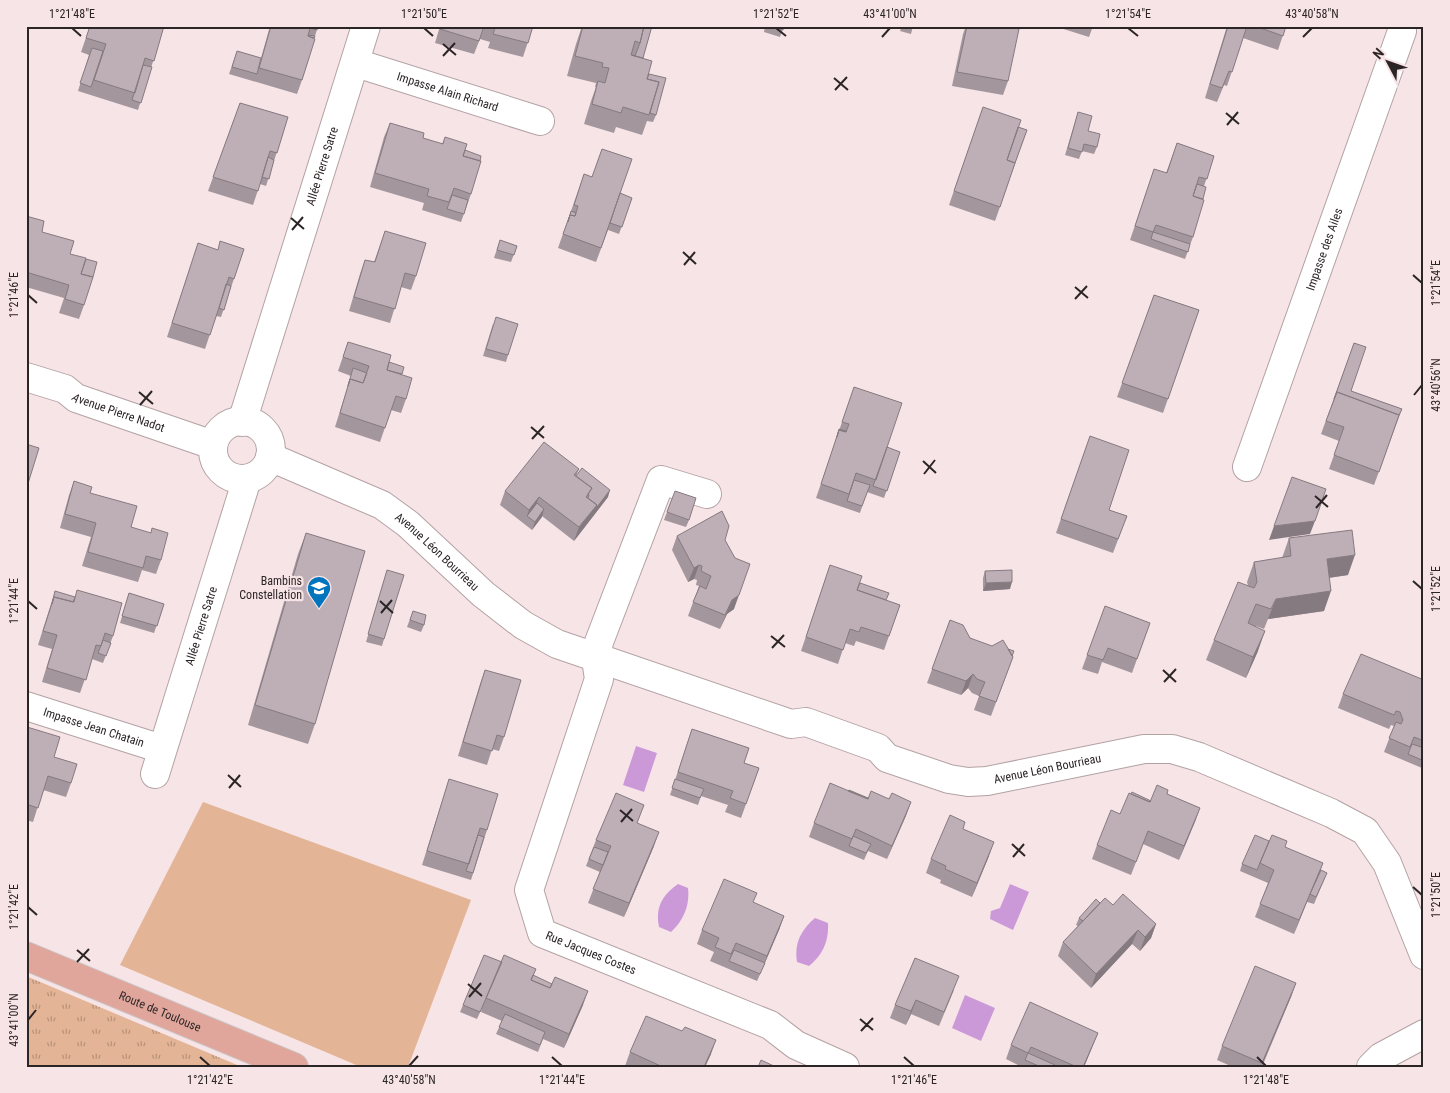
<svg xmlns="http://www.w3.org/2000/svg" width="1450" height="1093" viewBox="0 0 1450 1093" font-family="'Roboto Condensed',sans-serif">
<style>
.grass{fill:url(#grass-tufts)}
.green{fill:#e3b495}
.water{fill:#cc99d8}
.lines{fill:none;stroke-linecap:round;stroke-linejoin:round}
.minor-casing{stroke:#b3a2a4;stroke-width:30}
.major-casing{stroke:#cccbcb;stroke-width:30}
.minor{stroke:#fff;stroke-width:28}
.major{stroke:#e0a69b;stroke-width:28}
.wall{fill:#a3969d}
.shaded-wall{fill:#857a80}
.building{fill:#beafb7;stroke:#857a80}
.ticks{fill:none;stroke:#2c2526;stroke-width:2}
.labels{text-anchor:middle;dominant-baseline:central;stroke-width:4.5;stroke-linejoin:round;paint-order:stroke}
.street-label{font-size:12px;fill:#2c2526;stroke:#f7e4e7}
.poi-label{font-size:12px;fill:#2c2526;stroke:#f7e4e7;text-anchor:end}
.neatline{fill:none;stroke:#2c2526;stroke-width:2}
.ticks-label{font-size:12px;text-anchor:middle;fill:#2c2526}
</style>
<defs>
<pattern id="grass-tufts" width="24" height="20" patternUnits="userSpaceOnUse" patternTransform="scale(1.25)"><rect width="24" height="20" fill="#e3b495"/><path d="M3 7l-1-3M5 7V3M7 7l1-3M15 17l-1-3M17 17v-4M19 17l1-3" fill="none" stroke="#b89279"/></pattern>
</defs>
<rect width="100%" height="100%" fill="#f7e4e7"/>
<path class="grass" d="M26,976L242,1067H26Z"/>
<path class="green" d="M203,802L471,900L408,1067H361L120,965Z"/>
<path class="water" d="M636,746L657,753L644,792L623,785Z
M678,884L688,888C690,905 684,920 671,932L659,927C655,908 662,895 678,884Z
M1010,884L1029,892L1013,930L990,919L991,911L1000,908Z
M815,918L828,923C829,941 823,955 809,966L797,962C794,943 801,930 815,918Z
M965,995L995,1008L981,1041L952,1028Z"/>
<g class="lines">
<g class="minor-casing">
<g id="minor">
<path id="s1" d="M356,63L540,121"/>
<path id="s2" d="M26,377L65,389L76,398L213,445"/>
<circle cx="242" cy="450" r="29"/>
<path id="s3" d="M242,422L366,26"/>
<path id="s4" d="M270,457L382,505L408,524L483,594L523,625L557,644L791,724L806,722L878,748L887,758L949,779L968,782L987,781L1144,749H1172L1199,757L1331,813L1365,831L1387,863L1424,955"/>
<path id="s5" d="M1247,467L1402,31"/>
<path id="s6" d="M707,494L661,480L599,642L596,659L599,679L529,890L542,933L770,1025L796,1045L845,1067"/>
<path id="s7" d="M26,706L162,749"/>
<path id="s8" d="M155,774L247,479"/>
<path d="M1371,1067L1381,1057L1424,1034"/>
</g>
</g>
<g class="major-casing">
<g id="major">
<path id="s9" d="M26,956L294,1067"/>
</g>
</g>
<use href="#minor" class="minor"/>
<use href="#major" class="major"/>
</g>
<path class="wall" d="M90,26H164L138,110L78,91L89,55L81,52Z
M270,26H318L302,80L297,94L229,74L237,51L261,58Z
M440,26H533L523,57L488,48L490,42L480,39L474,54L435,43Z
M582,26H652L643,58L649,74L656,115L653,122L647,121L642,135L616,127L614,133L584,124L591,101L596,87H595L596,83L567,76L576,44Z
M765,26H784L780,37L764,32Z
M902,26H913L911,34L900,31Z
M966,26H1003L1008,81L1003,95L952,86L963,34Z
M1054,26H1093L1089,37Z
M1227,26H1286L1278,50L1243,38L1227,86L1224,85L1217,102L1205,98Z
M240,103L288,117L266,186L260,184L253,205L208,191Z
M983,107L1018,127L1027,130L995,221L949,205Z
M1078,112L1097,147L1094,154L1082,151L1079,159L1065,155Z
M390,123L423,138L442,144L445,137L465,150L471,194L461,222L422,210L424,203L370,187L384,137Z
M1177,143L1214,156L1204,186L1193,237L1185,259L1130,240L1154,169L1166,173Z
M602,149L620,193L632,198L619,234L608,230L596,262L558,248L584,174L592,177Z
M26,216L42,232L84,305L79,319L59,313L64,298L26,287Z
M385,231L416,276L411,290L401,287L390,323L349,311L360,274L365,260L374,262Z
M500,240L517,246L511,262L494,258Z
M198,243L217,250L244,249L221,317L216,316L205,349L167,337Z
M1154,295L1199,310L1163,413L1117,397Z
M493,324L508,355L506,362L483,356Z
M348,342L389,362L402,374L406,399L401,413L391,410L380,442L335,427L351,376L338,371Z
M1354,343L1351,391L1402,409L1374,485L1329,469L1339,441L1321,434Z
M854,387L887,447L900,452L884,498L867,492L860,513L816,498Z
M1090,436L1109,510L1127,516L1113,553L1056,533Z
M579,469L576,476L608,497L574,541L542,516L532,530L500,505L505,491Z
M74,481L90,493L131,527L161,560L156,574L142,570L138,582L82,566L91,537L60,528L69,495Z
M667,512L689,520L686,527L664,520Z
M306,533L315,724L308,744L248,725L298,554Z
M677,536L725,540L735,558L734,609L727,614L720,629L688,616L699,586L696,585L697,580L694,579L688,582L672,550Z
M1289,538L1348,575L1329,578L1324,611L1268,619L1264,629L1256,626L1258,651L1246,678L1206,660L1214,640L1248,586L1247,582L1254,562L1282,558Z
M830,565L860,583L886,600L900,605L884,650L856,641L854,646L845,643L838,664L801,651Z
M387,570L384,639L382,646L366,642Z
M985,571L1010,589L983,591V578Z
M55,591L113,636L103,663L92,659L80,693L42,682L52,649L38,645Z
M129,593L164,604L154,633L120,623Z
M1105,606L1150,623L1132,673L1102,662L1098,674L1082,669Z
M413,611L424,625L421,632L407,627Z
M950,620L970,638L1012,656L1013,657L991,716L974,710L979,696L972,693L968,688L961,695L927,683Z
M485,670L504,737L499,751L492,749L487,765L458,756L480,684Z
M1424,680V764L1422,768L1384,752L1394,726L1391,725L1389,729L1338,708L1343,694Z
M692,729L744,763L759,768L741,818L725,812L728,805L701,796L698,805L670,795Z
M26,730L54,757L71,783L66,797L43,790L33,822L26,820Z
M449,779L487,830L471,880L422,865Z
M848,791L868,798L889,799L911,802L887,859L868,851L864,860L809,837L814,823Z
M1167,794L1200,808L1179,860L1143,844L1131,875L1092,859L1097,845L1120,814Z
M637,823L654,846L624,917L588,903L600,872L586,866L596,840Z
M963,829L989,856L972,897L940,883L941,880L926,873L931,859Z
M1269,841L1285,847L1321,870L1327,873L1314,904L1307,902L1294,934L1255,917L1268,883L1240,871L1242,864Z
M753,903L784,916L779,930L757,981L710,961L714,952L697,944L702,930Z
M1100,903L1113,905L1156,924L1151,938L1140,951L1132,944L1091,988L1058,956L1063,942L1078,926L1076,925L1079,918Z
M533,975L583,1005L564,1048L543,1039L538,1052L496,1034L502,1021L481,1012L482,1008L477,1019L460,1012L463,1005Z
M1296,983L1291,997L1262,1067H1233L1217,1060L1222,1046Z
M954,990L939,1026L911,1014L906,1025L890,1018L895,1005Z
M1098,1033L1084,1067H1022L1006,1059L1011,1045Z
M630,1052L711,1054L705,1067H626L625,1066Z"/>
<path class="shaded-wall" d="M610,490L608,497L574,541L579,527L597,505Z
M539,497L534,510L527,516L529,510Z
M544,509L542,517L532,530L535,522Z
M1315,521L1310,534L1269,540L1274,526Z
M1355,555L1348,575L1320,579L1327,559Z
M699,565L694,579L688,582L694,568Z
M1012,582L1010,589L983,591L986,583Z
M1331,591L1324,611L1268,619L1264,629L1276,599Z
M739,595L734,609L727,614L720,629L732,600Z
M1265,631L1258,651L1246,678L1253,657Z
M973,674L968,688L961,695L966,681Z
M911,802L906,816L887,859L892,846Z
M1200,808L1195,822L1179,860L1184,846Z
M659,832L654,846L624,917L629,903Z
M994,842L989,856L972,897L977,883Z
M1323,863L1318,877L1310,894L1294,934L1299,920Z
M784,916L779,930L757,981L767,956Z
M1156,924L1151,938L1140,951L1145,937Z
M1138,930L1132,944L1091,988L1096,974Z
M1296,983L1291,997L1261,1067L1262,1063Z
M588,991L583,1005L564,1048L569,1034Z
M916,1000L911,1014L906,1025L911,1011Z
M1098,1033L1084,1067H1083Z
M716,1040L711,1054L705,1067H704Z"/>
<path class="building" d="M90,26H164L154,61L145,58L135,93L94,80L106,44L86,38Z
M271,26H318L317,30L310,28L308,36L315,39L302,80L259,68Z
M441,26H484L479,41L440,29Z
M488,26H533L528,43L493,34L495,28Z
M583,26H644L640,43L635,41L631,55L652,61L647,79L659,82L649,115L623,107L621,113L592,104L598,81L605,83L609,68L602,67L603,63L575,56Z
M644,26H652L643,58L632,55L635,56L640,43Z
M772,26H784L783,30Z
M967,26H1003L1019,29L1008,81L957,72Z
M1228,26H1247L1232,72L1229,71L1222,88L1210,84Z
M1255,26H1286L1283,36Z
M308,35L315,36L314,38L308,36Z
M92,48L103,51L91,87L80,83Z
M237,51L261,58L257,74L232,67Z
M143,65L152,67L141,103L132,100Z
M649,74L666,78L656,115L650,113L659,82L647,79Z
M240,103L288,117L277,153L270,151L258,191L213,177Z
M983,107L1021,120L1007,160L1015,163L1000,207L954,191Z
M1078,112L1092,116L1088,131L1100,134L1097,147L1084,144L1082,152L1068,148Z
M390,123L424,133L423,138L443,144L445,137L467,144L463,156L481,161L471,194L454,188L449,202L427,196L429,189L375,173Z
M1018,127L1027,130L1015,163L1007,160Z
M1177,143L1214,156L1207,179L1199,177L1193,196L1204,200L1193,237L1156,225L1153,232L1135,226L1154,169L1167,173Z
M602,149L632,159L601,248L563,234L570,215L575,216L578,206L574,205L584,174L592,177Z
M465,150L481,156L480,161L463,156Z
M268,157L274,160L269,179L262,177Z
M1197,184L1206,187L1203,199L1193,196Z
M620,193L632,198L622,227L610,223Z
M452,195L468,200L464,214L447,209Z
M571,211L576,213L575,216L570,215L568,222Z
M26,216L44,221L42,232L74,241L70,254L86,258L81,274L93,277L84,305L65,299L69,285L26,272Z
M385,231L426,243L416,276L405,273L395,309L354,297L365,260L375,262Z
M1153,232L1190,244L1188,252L1151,239Z
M500,240L517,246L514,255L497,250Z
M220,241L244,249L234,279L229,277L210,335L172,323L198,243L218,250Z
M86,259L97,262L93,277L81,274Z
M226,284L231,286L224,310L219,308Z
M1154,295L1199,310L1168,399L1122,383Z
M496,317L518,324L508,355L486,349Z
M348,342L391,355L387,370L412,378L406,399L396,396L385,428L340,413L350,379L363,383L369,366L343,357Z
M1354,343L1366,347L1351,391L1402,409L1399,415L1337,392L1334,399Z
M389,362L404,367L402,374L387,370Z
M353,368L367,373L363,383L350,379L348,386Z
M854,387L902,403L876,480L856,473L849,494L821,484L839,430L846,432L849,424L842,422Z
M1337,392L1399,415L1379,472L1334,455L1344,427L1326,421Z
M839,429L846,431V432L839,430L837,437Z
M1090,436L1129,450L1109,510L1127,516L1118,539L1061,519Z
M544,442L579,469L574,475L592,488L586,497L597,505L579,527L539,497L529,510L505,491Z
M26,444L39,448L26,490Z
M887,447L900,452L887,491L873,486Z
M582,468L610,490L594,511L597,505L588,498L589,495L588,494L592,488L576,476Z
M1292,477L1326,489L1315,521L1274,526Z
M854,480L870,485L862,506L847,501Z
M74,481L92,487L90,493L137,506L131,527L151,533L152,528L168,533L161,560L146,556L143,568L88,552L96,523L65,514Z
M675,491L696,498L689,520L667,512Z
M537,503L544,509L535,522L527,516Z
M722,511L729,526L725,540L735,558L750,564L739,595L732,600L725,615L693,602L700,586L706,589L711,576L701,571L702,566L699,565L694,568L677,536Z
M1352,530L1355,555L1327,559L1331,591L1276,599L1271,609L1256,604L1248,623L1265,631L1253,657L1214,640L1238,582L1254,588L1257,582L1254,562L1291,556L1289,538Z
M306,533L365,551L315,724L255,705Z
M830,565L862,576L857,590L900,605L889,636L861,627L859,632L850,629L843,650L806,637Z
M387,570L404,575L384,639L368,634Z
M1012,570V582L986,583L985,571Z
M860,583L889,593L886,600L857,590Z
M77,590L122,603L113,636L105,633L101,646L96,645L86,680L47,668L57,635L43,631L54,597L74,602Z
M55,591L75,597L73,602L54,597L52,604Z
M129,593L164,604L157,626L122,616Z
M1105,606L1150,623L1137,659L1108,648L1103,660L1087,655Z
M413,611L426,615L424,625L410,620Z
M950,620L963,625L970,638L992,646L1003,640L1013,657L996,702L979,696L985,682L977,679L973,674L966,681L932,669Z
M103,640L111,643L106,656L98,653Z
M1008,649L1014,651L1012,656Z
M1361,654L1424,680V741L1414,737L1410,747L1389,738L1396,722L1401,724L1403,720L1400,712L1396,711L1394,715L1343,694Z
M485,670L521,680L504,737L497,735L492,751L463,742Z
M27,727L60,737L54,757L77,764L71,783L48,776L38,808L26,804V731Z
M692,729L749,748L744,763L759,768L746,804L730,798L733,791L678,772Z
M1412,744L1424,748V761L1408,754Z
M449,779L498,794L487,830L480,828L469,864L427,851Z
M675,779L704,789L700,798L672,788Z
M830,783L868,799L871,791L889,799L892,793L911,802L892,846L856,829L852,839L814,823Z
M1157,785L1168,790L1167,794L1200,808L1184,846L1148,831L1136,862L1097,845L1111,810L1120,814L1129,793L1150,802Z
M849,790L868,798V799L848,791Z
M1132,792L1151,801L1150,802L1131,794Z
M616,793L644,805L637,823L659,832L629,903L593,889L611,846L596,840Z
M950,815L965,822L963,829L994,842L977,883L945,869L946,866L931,859Z
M478,835L484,837L473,873L466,871Z
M1255,835L1269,841L1257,870L1242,864Z
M1272,835L1287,841L1285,847L1323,863L1299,920L1260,904L1274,870L1260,863Z
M853,836L871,844L866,853L849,846Z
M594,847L608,852L603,865L589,859Z
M1321,870L1327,873L1316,897L1310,894Z
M724,879L757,893L753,902L784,916L767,956L736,943L731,954L715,947L719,938L702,930Z
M1123,894L1156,924L1145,937L1138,930L1096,974L1063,942L1105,898L1113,905Z
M1096,899L1100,903L1083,921L1079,918Z
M734,950L765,963L760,974L729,961Z
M484,955L502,962L480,1012L463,1005Z
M504,955L536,969L531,980L550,988L555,977L588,991L569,1034L486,998Z
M915,958L959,976L944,1012L916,1000L911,1011L895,1005Z
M1255,966L1296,983L1262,1063L1222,1046Z
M533,975L552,984L550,988L531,980Z
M1030,1002L1098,1033L1083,1067H1077L1031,1047L1028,1053L1011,1045Z
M505,1014L545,1032L540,1045L499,1027Z
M646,1016L682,1031L685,1027L716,1040L704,1067H663L630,1052Z
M1028,1053L1055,1065L1054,1067H1041L1025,1060Z
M761,1060L776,1067H758Z"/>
<path class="ticks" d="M72,28L81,36M424,28L433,36M776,28L786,36M1128,28L1138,36M882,37L890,28M1303,37L1312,28M443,44L456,55M443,56L455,43M834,78L848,90M835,90L847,77M1226,113L1239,124M1227,125L1238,112M291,218L304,229M292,230L303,217M683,252L696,264M684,265L695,252M1413,275L1422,283M1075,287L1088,298M28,295L37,303M1075,299L1087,286M139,392L153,404M1414,395L1422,385M140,405L152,391M531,427L544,438M532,439L544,426M923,461L936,473M924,474L935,460M1315,496L1328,507M1316,508L1327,495M1413,581L1422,589M28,601L37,609M380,601L393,613M381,613L392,600M771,636L785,647M772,648L784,635M1163,670L1176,682M1164,682L1176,669M228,775L241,787M229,788L240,775M620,810L633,821M621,822L632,809M1012,844L1025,856M1013,857L1024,844M1413,887L1422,895M28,907L37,915M77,950L90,961M77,962L89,949M468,984L482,996M469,997L481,983M860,1019L873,1030M28,1020L36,1010M861,1031L873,1018M200,1057L210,1066M552,1057L562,1066M904,1057L914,1066M1257,1057L1266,1066M409,1066L418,1056"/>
<defs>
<g id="school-pin" transform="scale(1.25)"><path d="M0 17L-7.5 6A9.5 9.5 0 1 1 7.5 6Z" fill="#0174be" stroke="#f7e4e7"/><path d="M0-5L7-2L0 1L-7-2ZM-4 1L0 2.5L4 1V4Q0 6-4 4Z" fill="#fff"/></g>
</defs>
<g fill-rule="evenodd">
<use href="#school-pin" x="319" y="588"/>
</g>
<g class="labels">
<g class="street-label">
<text stroke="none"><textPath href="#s1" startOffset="96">Impasse Alain Richard</textPath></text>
<text stroke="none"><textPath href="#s3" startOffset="268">Allée Pierre Satre</textPath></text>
<text stroke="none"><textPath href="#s5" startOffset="231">Impasse des Ailes</textPath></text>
<text stroke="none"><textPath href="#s2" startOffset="100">Avenue Pierre Nadot</textPath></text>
<text stroke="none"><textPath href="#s4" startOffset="194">Avenue Léon Bourrieau</textPath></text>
<text stroke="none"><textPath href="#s8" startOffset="155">Allée Pierre Satre</textPath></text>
<text stroke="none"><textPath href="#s7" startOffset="71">Impasse Jean Chatain</textPath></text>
<text stroke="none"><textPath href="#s4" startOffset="864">Avenue Léon Bourrieau</textPath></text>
<text stroke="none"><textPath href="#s6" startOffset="579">Rue Jacques Costes</textPath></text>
<text stroke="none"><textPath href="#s9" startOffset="145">Route de Toulouse</textPath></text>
</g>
<g class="poi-label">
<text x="302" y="581">Bambins<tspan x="302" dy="14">Constellation</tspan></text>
</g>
</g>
<rect width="1450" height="1093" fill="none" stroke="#f7e4e7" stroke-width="55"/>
<g transform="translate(1388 62) rotate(311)" stroke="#f7e4e7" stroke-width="4" paint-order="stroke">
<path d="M0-4L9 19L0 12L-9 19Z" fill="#2c2526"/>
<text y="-8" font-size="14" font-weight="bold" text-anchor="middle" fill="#2c2526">N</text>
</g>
<rect x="28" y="28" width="1394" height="1038" class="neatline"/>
<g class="ticks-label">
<text x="72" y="18">1°21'48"E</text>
<text x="424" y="18">1°21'50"E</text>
<text x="776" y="18">1°21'52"E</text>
<text x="890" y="18">43°41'00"N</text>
<text x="1128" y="18">1°21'54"E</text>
<text x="1312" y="18">43°40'58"N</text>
<text transform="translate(1436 283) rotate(-90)" y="4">1°21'54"E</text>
<text transform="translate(14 295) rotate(-90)" y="4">1°21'46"E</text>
<text transform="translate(1436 385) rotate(-90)" y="4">43°40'56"N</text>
<text transform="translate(1436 589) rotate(-90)" y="4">1°21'52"E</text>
<text transform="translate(14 601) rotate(-90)" y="4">1°21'44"E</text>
<text transform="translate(1436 895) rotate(-90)" y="4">1°21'50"E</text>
<text transform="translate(14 907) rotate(-90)" y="4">1°21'42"E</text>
<text transform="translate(14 1020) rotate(-90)" y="4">43°41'00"N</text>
<text x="210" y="1084">1°21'42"E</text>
<text x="409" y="1084">43°40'58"N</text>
<text x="562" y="1084">1°21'44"E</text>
<text x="914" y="1084">1°21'46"E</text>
<text x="1266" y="1084">1°21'48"E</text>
</g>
</svg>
